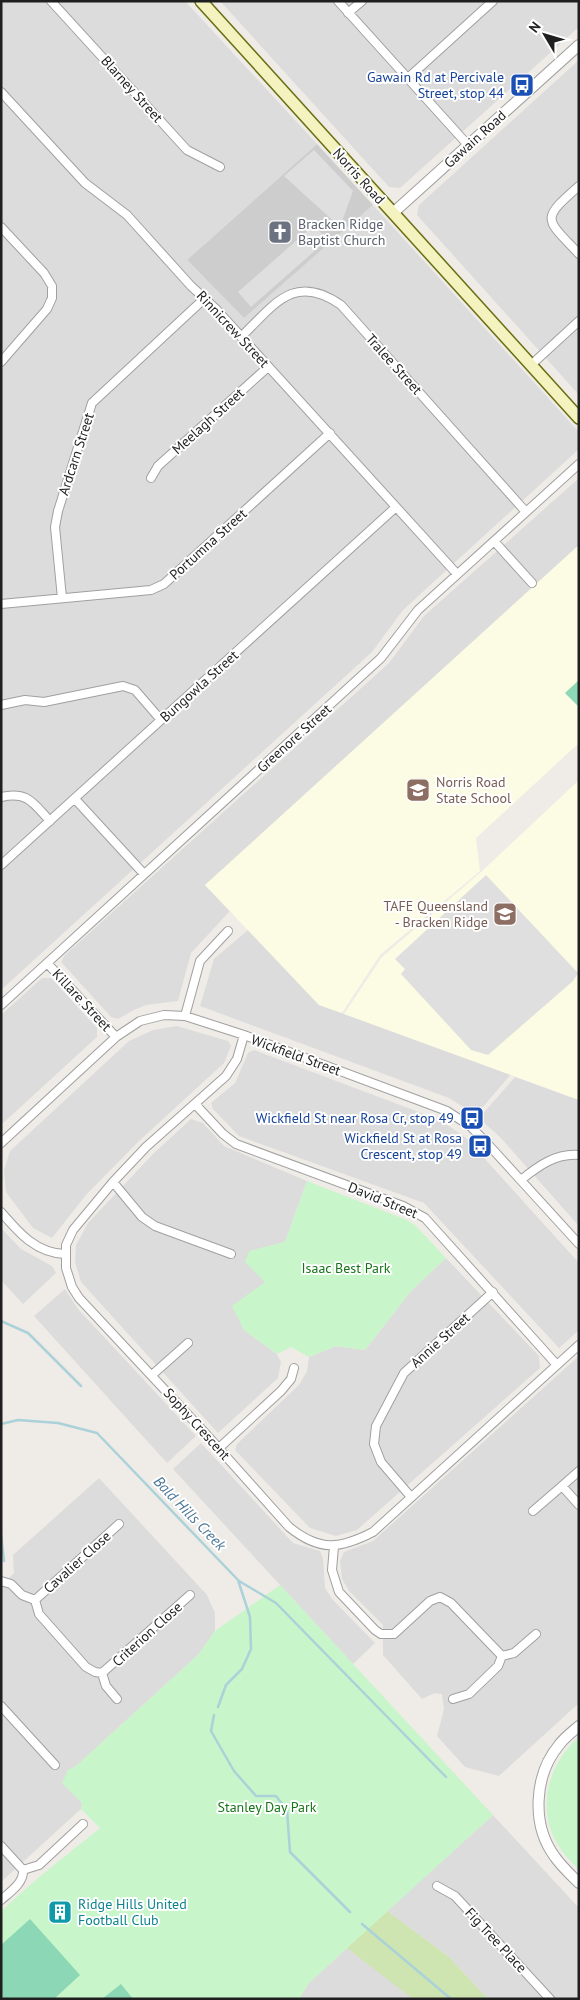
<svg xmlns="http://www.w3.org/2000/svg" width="580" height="2000" viewBox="0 0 580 2000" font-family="'PT Sans',sans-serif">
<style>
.residential{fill:#dddcdc}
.education{fill:#fcfbe3}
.religious{fill:#cdcdcd}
.grass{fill:#cee4b1}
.park{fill:#c8f5c9}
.pitch{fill:#8cd7b5}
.parking{fill:#dfdfdf}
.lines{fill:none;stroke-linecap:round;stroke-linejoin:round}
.stream{stroke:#abd1d9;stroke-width:2.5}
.minor-casing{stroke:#a0a0a0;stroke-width:10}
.tertiary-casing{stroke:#a0a0a0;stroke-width:12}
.secondary-casing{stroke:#696e0f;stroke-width:14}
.minor{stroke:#fff;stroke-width:8}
.tertiary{stroke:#fff;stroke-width:10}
.secondary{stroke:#f4f3c0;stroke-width:11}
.labels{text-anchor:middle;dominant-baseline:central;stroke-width:4;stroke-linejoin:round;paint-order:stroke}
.transit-label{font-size:14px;fill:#164399;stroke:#fff;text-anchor:end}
.street-label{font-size:14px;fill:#1f1f1f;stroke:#fff}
.worship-label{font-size:14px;fill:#5b616d;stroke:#fff;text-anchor:start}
.education-label{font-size:14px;fill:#785e54;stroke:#fff;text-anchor:start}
.park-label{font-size:14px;fill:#167518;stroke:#fff}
.culture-label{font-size:14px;fill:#0d838f;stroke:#fff;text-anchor:start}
.water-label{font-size:15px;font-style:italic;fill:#4d7898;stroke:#fff}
</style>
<rect width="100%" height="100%" fill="#efece7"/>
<path class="residential" d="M1,1H185L317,144L187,260L244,318L373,205L579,432V449L403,610L372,652L1,990Z
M220,1H579V27L400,188L389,187Z
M579,60V395L417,215L419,205Z
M579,478V545L205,885L230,911L191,953L178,1001L146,1005L134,1010L118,1019L111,1017L61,962L65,955L389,663L424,616Z
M248,930L319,1005L511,1074L476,1115L449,1098L200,1006L214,959Z
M42,978H51L97,1028V1037L1,1125V1015Z
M177,1026L228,1041L231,1046L224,1063L138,1142L86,1195L52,1238L33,1228L6,1192L4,1170L10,1151L129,1041L153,1030Z
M254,1050L440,1120L465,1137L579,1263V1330L559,1348L424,1203L239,1136L213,1109L211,1103L235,1083L248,1053Z
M515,1077L579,1100V1226L500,1137L479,1118Z
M191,1119L203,1123L224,1146L307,1181L285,1242L250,1251L266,1282L244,1330L277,1354L281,1362L278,1378L218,1433L81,1282L75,1262L76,1245L88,1223L153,1154Z
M1,1228L21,1249L52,1266L56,1273L23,1304L1,1280Z
M446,1258L539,1356L540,1368L357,1530L336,1536L310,1528L235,1450L237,1444L299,1385L307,1371L309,1357L336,1346L365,1350L411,1291Z
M65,1289L78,1309L196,1436L167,1463L34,1316Z
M579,1356V1703L499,1776L465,1767L437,1736L444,1709L442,1694L435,1693L422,1699L383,1655V1625L349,1591L342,1579L340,1561L344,1552L373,1541Z
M201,1443L293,1543L320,1551L323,1558L325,1588L332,1599L375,1643L353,1664L173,1469Z
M99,1478L207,1595L215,1613V1631L199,1654L75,1767L68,1770L63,1783L82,1803L81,1809L1,1882V1586L14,1573L13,1555Z
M493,1815L579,1908V1999H488L448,1956L387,1911Z
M347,1948L410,1995L413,1999H299L309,1983Z"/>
<path class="education" d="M579,545V743L476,838L480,871L380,955L342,1013L319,1005L205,885Z
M579,780V1100L344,1014L382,957L481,872Z"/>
<path class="religious" d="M317,144L373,205L244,318L187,260Z"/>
<path class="grass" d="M387,1911L448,1956L488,1999H413L347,1948Z"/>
<path class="park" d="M307,1181L407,1220L415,1225L446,1258L411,1291L365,1350L336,1346L309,1357L291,1347L277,1354L244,1330L232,1306L265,1282L245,1262L249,1251L285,1242Z
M280,1585L493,1815L309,1983L299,1999H1V1911L38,1878L100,1828L81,1809L82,1803L62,1783L68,1770L75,1767L199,1654L215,1631Z
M579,1737V1870C572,1862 564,1855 559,1846C535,1810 548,1764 579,1737Z"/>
<path class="pitch" d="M579,680V707L565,693Z
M30,1919L80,1975L54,1999H1V1945Z
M121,1984L133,1999H102Z"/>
<path class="parking" d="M314,150L353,191L340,227L284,176Z
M314,225L327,240L251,307L238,292Z
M486,875L578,973L573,981L488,1055L471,1050L401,974L405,969L395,959Z"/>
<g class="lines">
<path class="stream" d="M1,1321L28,1333L81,1386
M1,1424L18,1420L58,1423L97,1433L238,1580L250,1617L251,1649L242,1669L226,1685L218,1707
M1,1535L4,1561
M239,1581L276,1603L446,1777
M214,1715L211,1731L234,1771L256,1796H276L287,1810L290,1852L350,1912
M362,1924L451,1999"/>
<g class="minor-casing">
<path id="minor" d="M51,1L187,150L220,167
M338,1L468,145
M348,13L362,1
M408,78L493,1
M1,92L85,183L127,215L191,286L217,310L457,574
M579,186C540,220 545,218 579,254
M1,227L44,273L52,286V298L47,309L1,362
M241,337C274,305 294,272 341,305L526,512
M531,365L579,321
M151,478L158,466L268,367
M494,541L532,583
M62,598L55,527L58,511L92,403L205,298
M1,604L151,590L164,584L330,433
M1,705L25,700L44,702L123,686L135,690L161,720
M1,797C28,791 33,803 50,821
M75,799L144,874
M1,865L396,507
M47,963L116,1037
M1,1005L381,658L418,610L579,464
M185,1016L200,961L228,931
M244,1035L237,1059L226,1076L146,1147L113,1182L73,1230L66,1245V1268L72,1287L79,1298L205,1433L289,1527C320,1552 340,1549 373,1532L579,1345
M195,1104L223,1134L236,1144L403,1206L425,1218L557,1365
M1,1143L116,1037L140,1021L164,1015L185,1016L244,1035L447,1111L470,1126L485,1141L579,1244
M521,1180C538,1166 556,1153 579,1155
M113,1182L142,1217L155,1226L231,1254
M1,1212C19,1233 36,1253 65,1254
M152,1375L188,1343
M219,1448L281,1391L291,1379L294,1368
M562,1486L579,1471
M411,1497L381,1462L374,1444L376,1426L404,1373L493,1292
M533,1511L562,1486L579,1505
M334,1546L332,1570L339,1592L375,1630L381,1634H394L430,1601L440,1597L451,1603L502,1656L514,1653L536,1634
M1,1581L11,1584L22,1595L35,1600L39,1614L86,1667L95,1672L102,1673L106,1686L117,1699
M35,1600L119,1524
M102,1673L190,1595
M453,1699L469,1694L498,1666L502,1656
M1,1706L55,1765
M1,1846L23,1870
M437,1886L455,1896L550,1999
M1,1900C10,1892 24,1883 23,1870L39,1865L83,1824"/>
</g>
<g class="tertiary-casing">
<path id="tertiary" d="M393,213L579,45
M579,1726C572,1732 564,1738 559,1745C534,1775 531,1825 555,1857C562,1867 571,1875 579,1883"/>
</g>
<g class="secondary-casing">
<path id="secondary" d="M201,1L579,418"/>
</g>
<use href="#minor" class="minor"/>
<use href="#tertiary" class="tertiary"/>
<use href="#secondary" class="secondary"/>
</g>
<defs>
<g id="bus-square" transform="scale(1.25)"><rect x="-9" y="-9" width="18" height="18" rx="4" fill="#1a4fb4" stroke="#fff"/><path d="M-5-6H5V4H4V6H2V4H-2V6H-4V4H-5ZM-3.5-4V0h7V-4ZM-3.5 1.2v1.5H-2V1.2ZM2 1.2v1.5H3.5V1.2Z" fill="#fff"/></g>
<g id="church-square" transform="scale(1.25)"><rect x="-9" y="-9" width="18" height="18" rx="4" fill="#6b7280" stroke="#fff"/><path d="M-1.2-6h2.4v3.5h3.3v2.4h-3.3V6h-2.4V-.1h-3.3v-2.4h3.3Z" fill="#fff"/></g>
<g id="school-square" transform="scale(1.25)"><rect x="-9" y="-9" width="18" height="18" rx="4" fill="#8d6e63" stroke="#fff"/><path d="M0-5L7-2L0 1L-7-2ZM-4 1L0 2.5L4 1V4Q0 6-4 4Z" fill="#fff"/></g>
<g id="university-square" transform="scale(1.25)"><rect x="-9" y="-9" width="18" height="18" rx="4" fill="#8d6e63" stroke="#fff"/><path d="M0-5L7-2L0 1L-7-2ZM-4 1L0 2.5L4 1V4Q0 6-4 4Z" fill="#fff"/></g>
<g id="building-square" transform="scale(1.25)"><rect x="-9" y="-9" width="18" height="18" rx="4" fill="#0f9aa8" stroke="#fff"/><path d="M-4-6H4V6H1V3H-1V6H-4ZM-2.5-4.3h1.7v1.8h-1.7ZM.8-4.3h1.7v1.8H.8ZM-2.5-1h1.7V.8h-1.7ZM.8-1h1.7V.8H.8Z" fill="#fff"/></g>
</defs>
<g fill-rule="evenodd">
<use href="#bus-square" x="522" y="85"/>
<use href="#church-square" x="280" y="232"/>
<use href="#school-square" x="418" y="790"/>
<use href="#university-square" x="505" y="914"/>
<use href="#bus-square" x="472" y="1118"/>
<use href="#bus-square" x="480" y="1146"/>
<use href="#building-square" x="60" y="1912"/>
</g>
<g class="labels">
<g class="transit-label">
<text x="504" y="77">Gawain Rd at Percivale<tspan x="504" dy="16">Street, stop 44</tspan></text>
<text x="454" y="1118">Wickfield St near Rosa Cr, stop 49</text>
<text x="462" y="1138">Wickfield St at Rosa<tspan x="462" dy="16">Crescent, stop 49</tspan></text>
</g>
<g class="street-label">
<text transform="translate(132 89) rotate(48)">Blarney Street</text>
<text transform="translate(475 139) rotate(-42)">Gawain Road</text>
<text transform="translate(359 176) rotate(48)">Norris Road</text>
<text transform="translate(233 329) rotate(47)">Rinnicrew Street</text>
<text transform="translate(394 364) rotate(48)">Tralee Street</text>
<text transform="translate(208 421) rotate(-42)">Meelagh Street</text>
<text transform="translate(76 454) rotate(-72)">Ardcarn Street</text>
<text transform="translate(208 544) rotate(-42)">Portumna Street</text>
<text transform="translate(199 686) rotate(-42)">Bungowla Street</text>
<text transform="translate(294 738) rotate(-42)">Greenore Street</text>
<text transform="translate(82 1000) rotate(47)">Killare Street</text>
<text transform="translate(296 1055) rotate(20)">Wickfield Street</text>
<text transform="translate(383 1200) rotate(22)">David Street</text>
<text transform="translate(440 1340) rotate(-42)">Annie Street</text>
<text transform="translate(197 1424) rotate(48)">Sophy Crescent</text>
<text transform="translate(77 1562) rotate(-42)">Cavalier Close</text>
<text transform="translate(147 1634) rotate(-42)">Criterion Close</text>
<text transform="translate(496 1940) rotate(47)">Fig Tree Place</text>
</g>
<g class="worship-label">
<text x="298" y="224">Bracken Ridge<tspan x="298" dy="16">Baptist Church</tspan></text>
</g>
<g class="education-label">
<text x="436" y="782">Norris Road<tspan x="436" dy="16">State School</tspan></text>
<text x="488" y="906" text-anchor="end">TAFE Queensland<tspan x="488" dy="16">- Bracken Ridge</tspan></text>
</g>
<g class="park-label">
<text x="346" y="1268">Isaac Best Park</text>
<text x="267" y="1807">Stanley Day Park</text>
</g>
<g class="culture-label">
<text x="78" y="1904">Ridge Hills United<tspan x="78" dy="16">Football Club</tspan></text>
</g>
<g class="water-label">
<text transform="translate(190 1513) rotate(46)">Bald Hills Creek</text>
</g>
</g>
<rect width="580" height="2000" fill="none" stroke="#1f1f1f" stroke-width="5"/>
<g transform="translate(545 35) rotate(308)" stroke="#ffffff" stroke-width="4" paint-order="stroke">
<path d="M0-4L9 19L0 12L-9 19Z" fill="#1f1f1f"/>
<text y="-8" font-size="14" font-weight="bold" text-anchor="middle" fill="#1f1f1f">N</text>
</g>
</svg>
